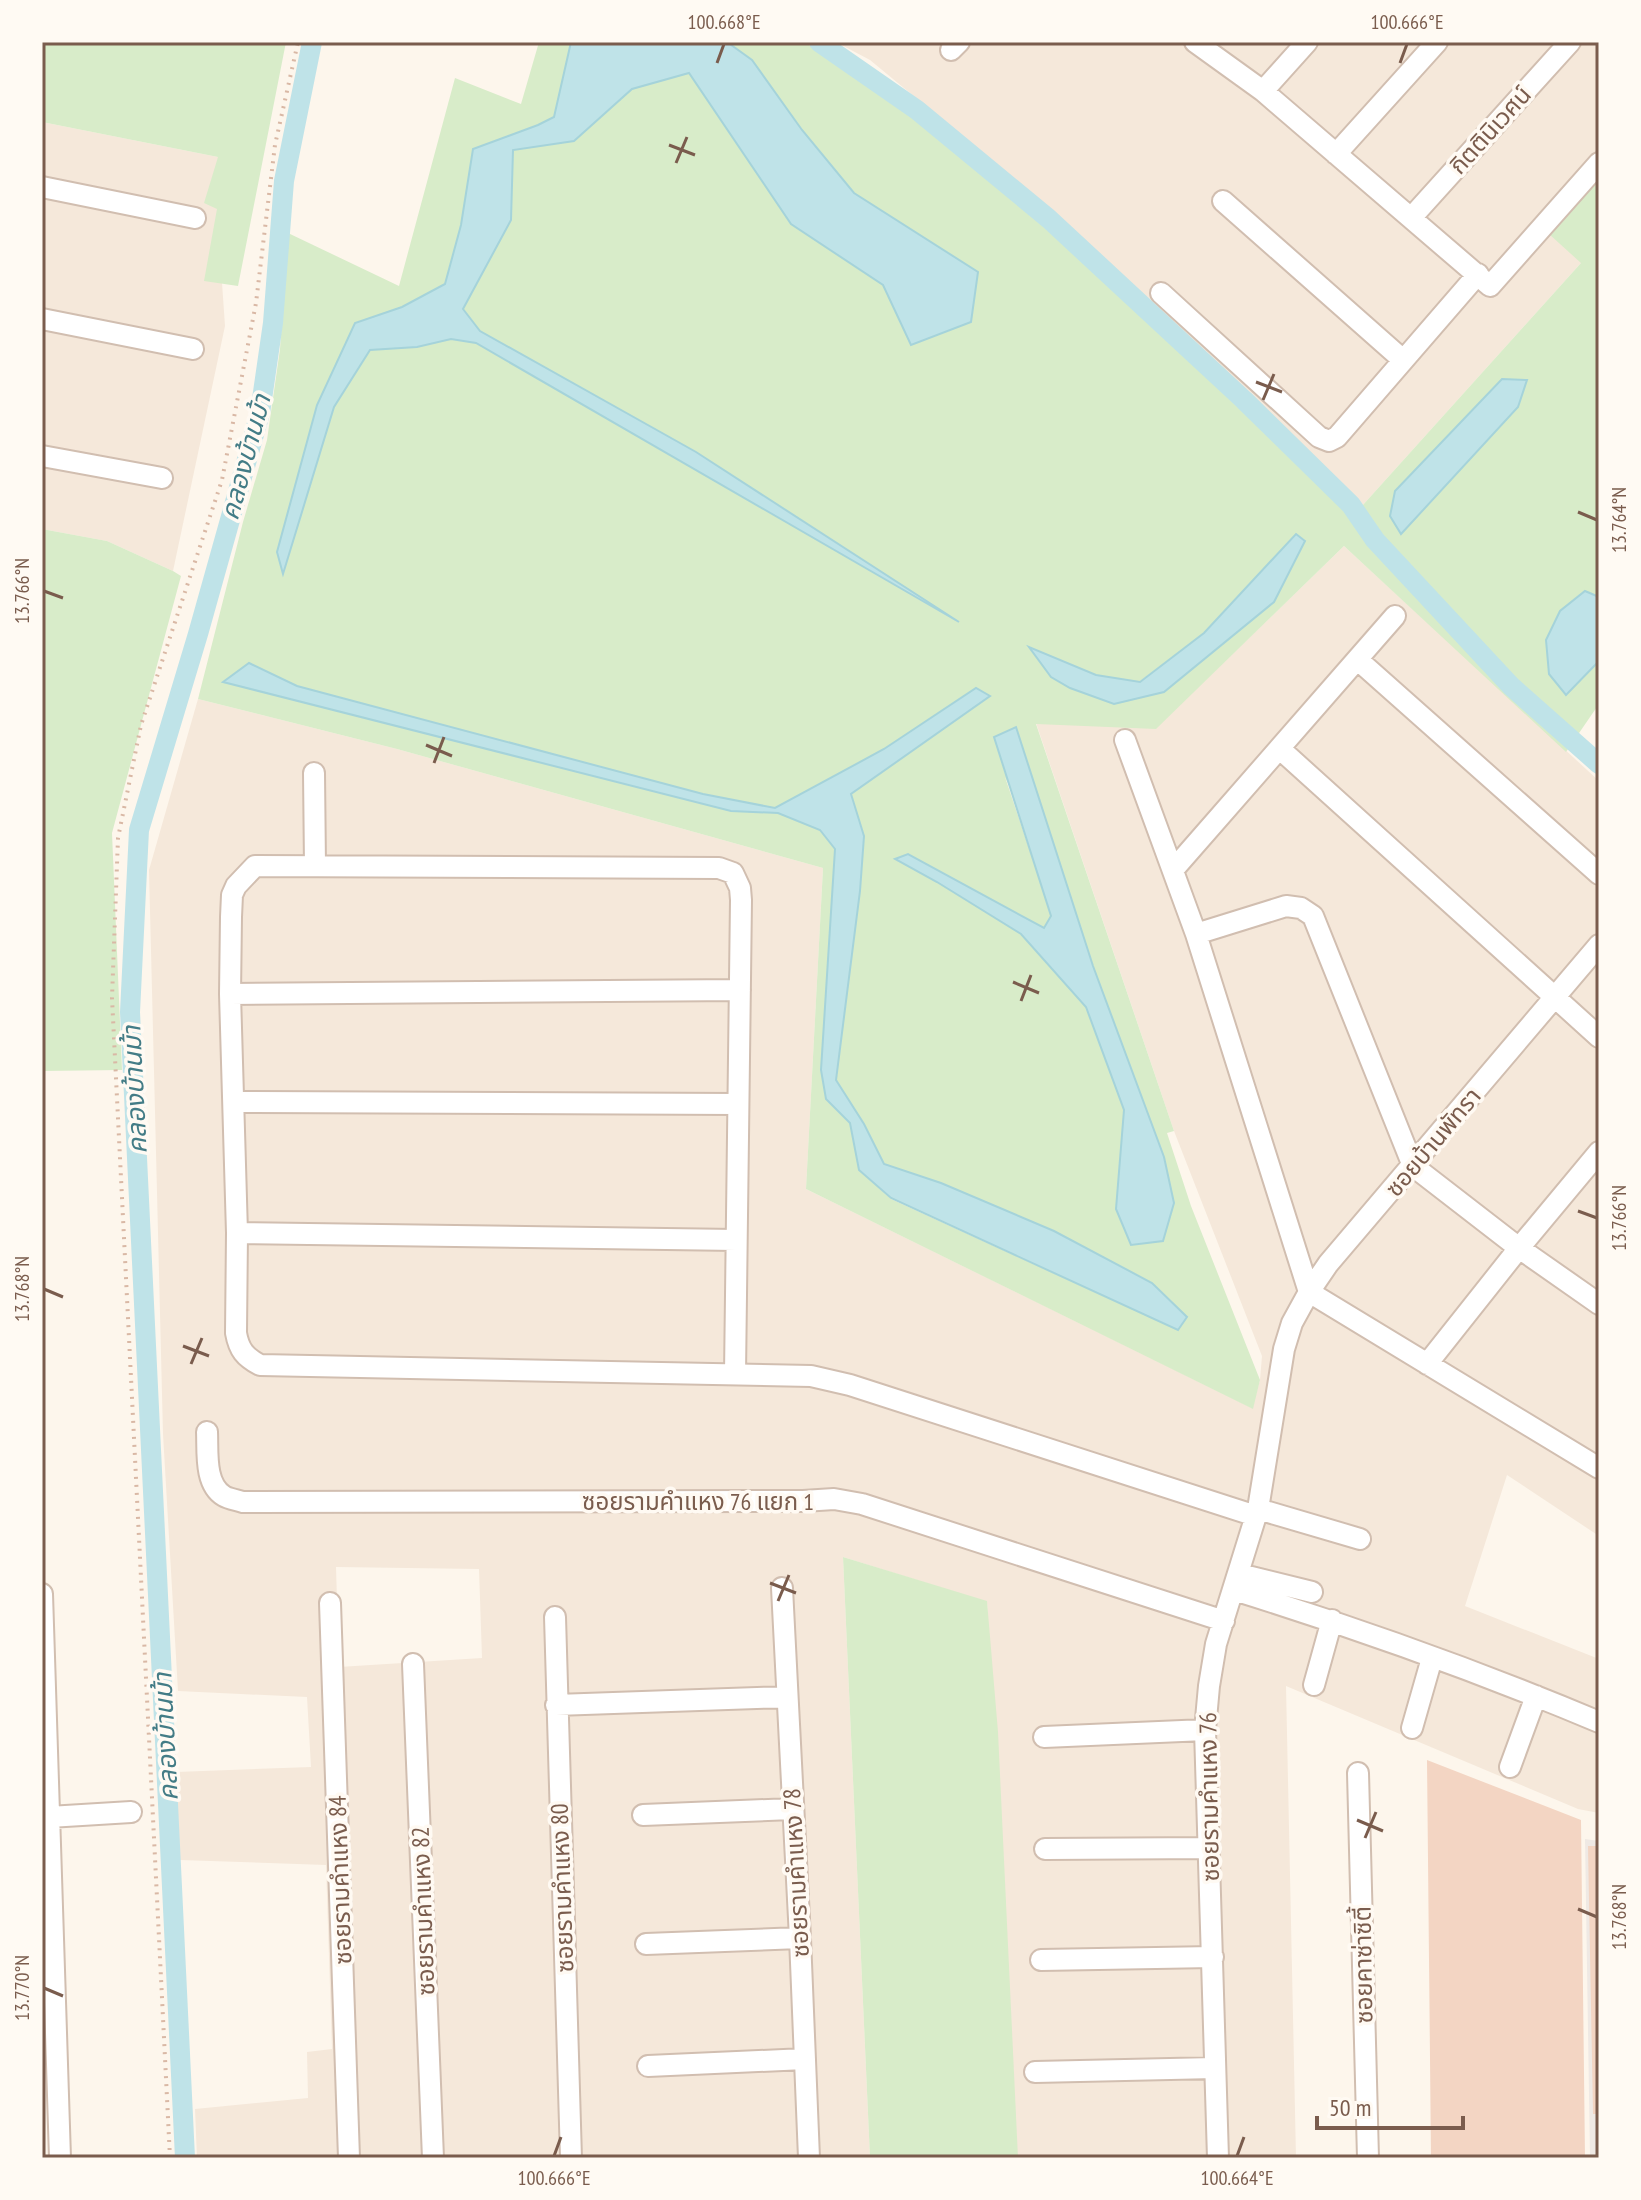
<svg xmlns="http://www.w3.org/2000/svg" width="1641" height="2200" viewBox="0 0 1641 2200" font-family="'PT Sans Narrow','Noto Sans Thai',sans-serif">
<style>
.residential{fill:#f5e8da;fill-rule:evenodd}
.industrial{fill:#efe9e4}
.green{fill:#d8ecc9;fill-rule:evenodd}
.water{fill:#bfe3e8;stroke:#a5d3da;stroke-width:2}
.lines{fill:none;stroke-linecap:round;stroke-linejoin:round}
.canal{stroke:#bfe3e8;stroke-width:20}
.building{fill:#f3d5c3}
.street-casing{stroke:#d1beb0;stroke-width:24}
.path{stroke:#d9b8a5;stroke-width:4;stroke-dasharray:2 6;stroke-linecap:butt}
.street{stroke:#fff;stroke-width:20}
.ticks{fill:none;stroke:#7a5c4d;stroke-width:3}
.labels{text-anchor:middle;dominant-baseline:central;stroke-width:7;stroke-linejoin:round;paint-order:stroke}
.street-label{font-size:24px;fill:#7a5c4d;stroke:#fffaf3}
.water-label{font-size:26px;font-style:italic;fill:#437c86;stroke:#fffaf3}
.neatline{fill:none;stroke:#7a5c4d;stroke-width:3}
.ticks-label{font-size:20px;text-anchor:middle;fill:#7a5c4d}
</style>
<rect width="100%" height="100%" fill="#fdf6ec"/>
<path class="residential" d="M836,42H1599V178L1581,263L1362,506L1002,169L870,60Z
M42,122L233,160L220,254L225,326L173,571L107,541L42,529Z
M1344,546L1599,781V1536L1507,1475L1465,1606L1599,1659V1813L1578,1809L1286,1686L1296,2158H1017L987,1602L843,1557L870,2158H197L195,2109L308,2098L307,2052L332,2049L326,1865L180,1860L176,1772L311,1767L307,1697L178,1691L163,1434L149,870L198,699L397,749L823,868L806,1189L1252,1408L1260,1380L1262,1356L1174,1131L1036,723L1156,728ZM336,1567L479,1569L482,1658L339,1667Z"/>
<path class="industrial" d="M1585,1839L1599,1841V2158H1590Z"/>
<path class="green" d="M42,42H286L238,286L204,281L217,209L204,203L218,157L42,122Z
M539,42H571L554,117L538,125L473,149L461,225L445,284L402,307L355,323L317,405L277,551L283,572L334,407L370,350L417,347L451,339L476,343L939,610L696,452L480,331L463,309L511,220L513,149L574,141L632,89L689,73L791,224L883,285L911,345L971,322L978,272L854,193L802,130L752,60L727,42H805L941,138L1046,223L1349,514L1362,506L1581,263L1549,234L1599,178V597L1584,591L1560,611L1566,695L1599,661V704L1566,752L1344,546L1156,729L1036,724L1174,1131L1167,1133L1191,1206L1260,1380L1253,1409L806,1189L823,868L397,749L198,699L243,522L267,440L280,349L288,233L399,286L455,78L521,104ZM1296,534L1305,540L1164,692L1114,704L1031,648L1096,675L1139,682L1204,633ZM249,663L297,686L703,794L775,808L884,749L976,688L990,696L851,794L864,836L860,891L836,1081L863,1124L884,1164L941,1183L1054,1231L1151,1282L1186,1316L1178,1330L891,1199L859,1170L850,1123L826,1099L821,1070L835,849L820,830L778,813L731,811L224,682ZM1005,777L1093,966L1164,1157L1174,1203L1163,1241L1131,1244L1116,1209L1124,1110L1086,1007L1021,934L937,882L895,859L1044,929L1052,917Z
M42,529L107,541L173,571L181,576L112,833L122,1070L42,1071Z
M843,1557L987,1601L998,1732L1018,2158H870Z"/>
<path class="water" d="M571,42H727L752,60L802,130L854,193L978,272L971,322L911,345L883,285L791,224L689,73L632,89L574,141L513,150L511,220L463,309L480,331L696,452L959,622L476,343L451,339L417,347L370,350L334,407L283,574L277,552L317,405L355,323L402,307L445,284L461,225L473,149L538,125L554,117Z
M1502,379L1527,380L1518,407L1401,534L1390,516L1395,491Z
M1296,534L1305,541L1274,602L1164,692L1114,704L1070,688L1051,677L1029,647L1096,675L1140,682L1204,633Z
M1585,591L1599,597V661L1566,695L1549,674L1546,640L1560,611Z
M249,663L297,686L703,794L775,808L884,749L976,688L990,696L851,794L864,836L860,891L836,1080L864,1124L884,1164L941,1183L1054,1231L1152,1283L1187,1317L1178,1330L891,1198L859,1170L850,1123L826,1099L821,1070L835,849L820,830L778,813L731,811L223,682Z
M1016,727L1093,966L1164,1157L1174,1203L1163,1241L1131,1245L1116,1209L1124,1110L1086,1007L1021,934L937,882L895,859L908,854L1044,928L1051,916L994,737Z"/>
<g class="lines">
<path class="canal" d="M819,42L917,110L1049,219L1244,400L1351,505L1375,540L1511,686L1599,764
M185,2158L130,1012L139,830L198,634L260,413L273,323L284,181L312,42"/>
</g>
<path class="building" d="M1427,1760L1581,1820L1585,2158H1431Z
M1588,1846H1599V2114H1593Z"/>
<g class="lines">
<g class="street-casing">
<path id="street" d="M1195,42L1263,91L1490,286L1599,163
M951,50L959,42
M1263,91L1307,42
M1336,154L1437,42
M42,187L195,218
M1223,201L1403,360
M1411,218L1570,42
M1161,293L1319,437L1329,441L1337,437L1478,274
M42,319L193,349
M42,456L162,478
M1358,660L1599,874
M1125,740L1196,934L1309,1292L1599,1468
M1280,749L1599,1037
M314,773L315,866
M1173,870L1395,616
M1196,934L1286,906L1301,908L1313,916L1413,1166L1519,1248L1599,1304
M230,994L740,990
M234,1102L738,1104
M237,1233L736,1240
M1427,1364L1519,1248L1599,1152
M735,1374L741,900L740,888L733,873L719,868L255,866L236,886L232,895L231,917L230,994L237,1233L236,1333C239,1350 245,1357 260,1365L811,1376L850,1385L1256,1516
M207,1432C208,1451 204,1484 224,1496C229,1499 237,1500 243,1502L803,1501L834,1499L862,1504L1224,1621
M1258,1509L1360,1539
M1239,1574L1312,1592
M782,1588L800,1938L809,2158
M1234,1590C1357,1628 1480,1672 1599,1722
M42,1594L60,2158
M330,1603L349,2158
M555,1617L571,2158
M413,1664L433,2158
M1314,1685L1332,1620
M556,1705L787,1697
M1412,1728L1432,1658
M1044,1737L1205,1730
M1510,1767L1536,1696
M1358,1773L1368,2158
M643,1815L792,1809
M49,1817L131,1812
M1045,1849L1210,1848
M646,1944L800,1938
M1041,1960L1213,1957
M648,2066L805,2059
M1035,2072L1215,2068
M1218,2158L1205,1730L1209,1686L1216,1644L1258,1509L1284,1349L1292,1323L1309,1292L1328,1264L1599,945"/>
</g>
<path class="path" d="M170,2158L112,998L118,838L141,725L222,480L256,303L275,145L298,42"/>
<use href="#street" class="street"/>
</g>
<path class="ticks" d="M717,63L724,44M1400,63L1407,44M669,145L695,155M676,163L687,137M1256,382L1282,392M1263,400L1274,374M1578,512L1597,520M44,591L63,598M426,745L452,756M434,763L444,737M1013,982L1039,993M1021,1001L1031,975M1578,1211L1597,1218M44,1289L63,1297M183,1346L209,1356M191,1364L202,1338M770,1583L796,1593M778,1601L789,1575M1357,1820L1383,1831M1365,1838L1376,1812M1578,1909L1597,1917M44,1988L63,1996M554,2156L561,2137M1237,2156L1244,2137"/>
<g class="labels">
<g class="street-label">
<text transform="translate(1490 130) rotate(-48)">กิตตินิเวศน์</text>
<text transform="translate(1433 1142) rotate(-50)">ซอยบ้านพัทรา</text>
<text x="698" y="1501">ซอยรามคำแหง 76 แยก 1</text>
<text transform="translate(1209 1797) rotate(-91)">ซอยรามคำแหง 76</text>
<text transform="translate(796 1873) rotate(-93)">ซอยรามคำแหง 78</text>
<text transform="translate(340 1880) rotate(-92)">ซอยรามคำแหง 84</text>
<text transform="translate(562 1888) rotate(-92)">ซอยรามคำแหง 80</text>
<text transform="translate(423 1911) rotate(-92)">ซอยรามคำแหง 82</text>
<text transform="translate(1363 1965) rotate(-91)">ซอยคาซ่าซิตี้</text>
</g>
<g class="water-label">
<text transform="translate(245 457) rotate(-75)">คลองบ้านม้า</text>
<text transform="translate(134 1090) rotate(-93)">คลองบ้านม้า</text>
<text transform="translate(165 1737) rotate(-93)">คลองบ้านม้า</text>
</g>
</g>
<rect width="1641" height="2200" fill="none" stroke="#fffaf3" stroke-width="88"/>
<path d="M1317 2116v12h146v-12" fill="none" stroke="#7a5c4d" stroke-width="4"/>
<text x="1329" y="2116" font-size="24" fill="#7a5c4d" stroke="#fffaf3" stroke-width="6" paint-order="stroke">50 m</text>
<rect x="44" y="44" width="1553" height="2112" class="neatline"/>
<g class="ticks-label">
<text x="724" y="29">100.668°E</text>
<text x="1407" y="29">100.666°E</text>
<text transform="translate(1619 520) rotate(-90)" y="7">13.764°N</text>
<text transform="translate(22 591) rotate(-90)" y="7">13.766°N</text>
<text transform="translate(1619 1218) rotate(-90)" y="7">13.766°N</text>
<text transform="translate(22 1289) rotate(-90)" y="7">13.768°N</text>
<text transform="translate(1619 1917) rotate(-90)" y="7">13.768°N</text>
<text transform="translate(22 1988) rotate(-90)" y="7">13.770°N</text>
<text x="554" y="2185">100.666°E</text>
<text x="1237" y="2185">100.664°E</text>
</g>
</svg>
